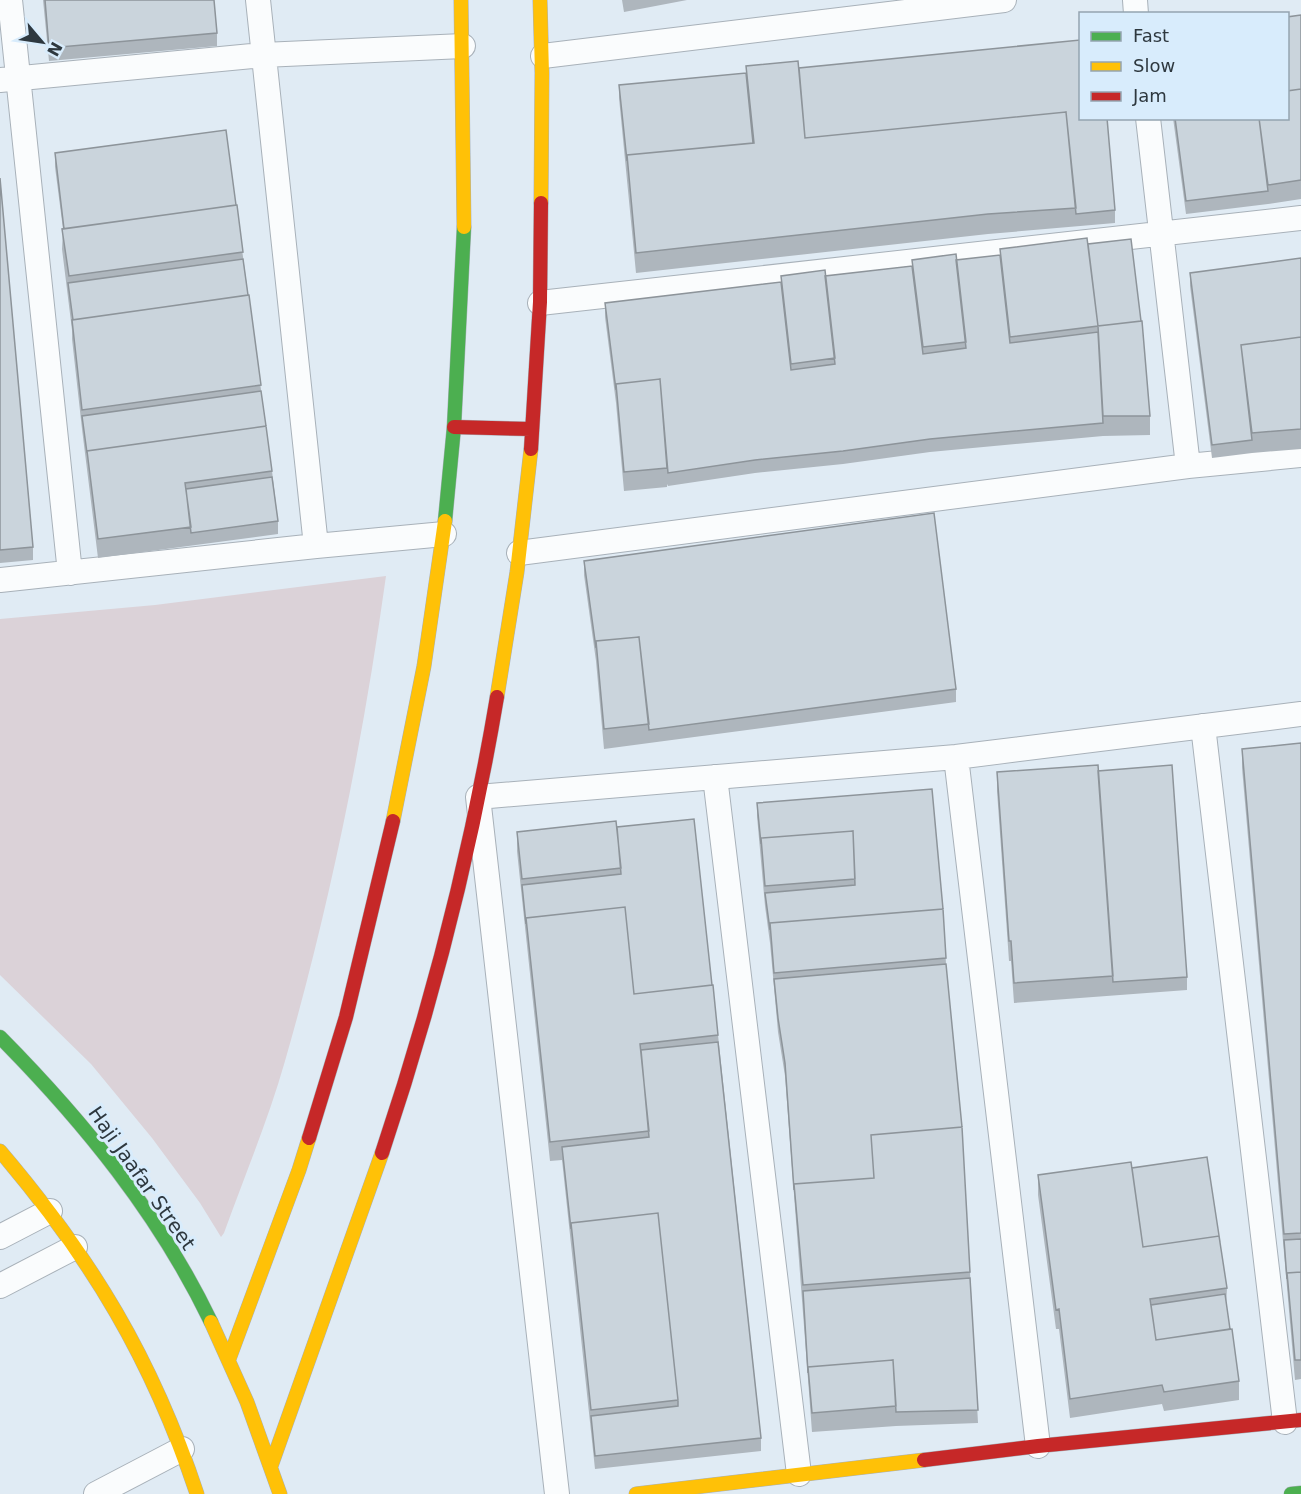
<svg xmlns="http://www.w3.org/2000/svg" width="1301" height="1494" viewBox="0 0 1301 1494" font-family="'DejaVu Sans',sans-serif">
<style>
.green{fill:#dbd2d8}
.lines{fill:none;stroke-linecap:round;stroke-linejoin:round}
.street-casing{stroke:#a8b1b9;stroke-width:26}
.fast-casing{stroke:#a8b1b9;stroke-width:15}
.slow-casing{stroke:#a8b1b9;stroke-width:15}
.jam-casing{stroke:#a8b1b9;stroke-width:15}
.street{stroke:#fafcfd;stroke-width:24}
.fast{stroke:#4caf50;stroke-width:14}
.slow{stroke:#ffc107;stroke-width:14}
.jam{stroke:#c62828;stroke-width:14}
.wall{fill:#aeb6bd}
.building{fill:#cad4dc;stroke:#8d949a;stroke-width:1.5}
.labels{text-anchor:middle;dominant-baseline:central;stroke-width:6;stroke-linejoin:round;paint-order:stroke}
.street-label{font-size:20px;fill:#2e383f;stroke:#d8ecfc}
</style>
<rect width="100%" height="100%" fill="#e0ebf4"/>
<path class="green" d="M386,576C363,741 331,901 285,1061C269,1118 244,1177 224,1233L221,1237L200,1203L152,1138L91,1064L0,975V619L155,605Z"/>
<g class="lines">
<g class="street-casing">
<path id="street" d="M10,0L70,573
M258,0L316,546
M1135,0L1136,14
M543,56L1004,0
M0,80L263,55L463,46
M1148,118L1188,466
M540,303L1301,218
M519,553L1188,466L1301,455
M0,580L316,546L444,534
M1203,726L1285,1422
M956,757L1038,1446
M715,777L799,1474
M0,1237L50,1211
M0,1286L75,1247
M96,1494L182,1449
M557,1494L478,797L956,757L1301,714"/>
</g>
<g class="fast-casing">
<path id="fast" d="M445,521L454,427L464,227
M0,1037C84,1122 159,1214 211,1322
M1291,1494L1301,1493"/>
</g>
<g class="slow-casing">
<path id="slow" d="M461,0L464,227
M540,0L542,73L541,203
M497,697L517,572L531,449
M393,821L424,666L445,521
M0,1151C92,1259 152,1359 197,1494
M211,1322L247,1402L280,1494
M229,1359L299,1170L309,1138
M271,1466L382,1153
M636,1494L924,1460"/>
</g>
<g class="jam-casing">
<path id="jam" d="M454,427L531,429
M531,449L540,302L541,203
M309,1138L346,1017L393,821
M382,1153C432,1004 471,852 497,697
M924,1460L1038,1446L1301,1420"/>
</g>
<use href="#street" class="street"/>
<use href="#fast" class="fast"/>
<use href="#slow" class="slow"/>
<use href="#jam" class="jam"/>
</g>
<path class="wall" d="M43,0H214L217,33V46L49,61Z
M622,0H687L624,12Z
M1301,15V199L1268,204L1186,214L1173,118H1287Z
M746,66L799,68L1115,210V223L988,234L636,273L619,98V85L746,73Z
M55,153L236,205L272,471L278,521V534L98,558L82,429L72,339V330L62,249L63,229L55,167Z
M0,178L33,547V560L0,563Z
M1088,244L1150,416V435L1103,436L930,452L843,464L755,473L668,486L667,484V487L624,491L616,403L605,317V303L781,282V276H825L912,266V260H956L1000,255V249Z
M1301,258V449L1252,453L1212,458L1190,286V273Z
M584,561L956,689V702L604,749L596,661L584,575Z
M1301,743V1379L1295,1380L1242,768V749Z
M1098,771L1187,977V990L1014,1003L1011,961H1009L997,791V772Z
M757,803L943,909L946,964L970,1272L978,1423L896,1426L812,1432L785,1076L778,1032L770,943L765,906L757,816Z
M617,827L718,1035L761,1438V1451L595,1469L562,1160L550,1161L522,899L517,851V832Z
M1132,1168L1227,1288L1226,1307L1230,1329L1239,1381V1400L1164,1411L1162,1404L1070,1418L1059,1329H1056L1038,1195V1175Z"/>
<path class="building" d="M45,0H214L217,33L49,48Z
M1301,15V89L1287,91V17Z
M1080,40V118H1107L1115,210L1076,214L1066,112L805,138L799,68Z
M798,61L805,138L1066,112L1076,208L988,214L636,253L627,155L754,143L746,66Z
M746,73L753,143L627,155V161L619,85Z
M1301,89V180L1268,185L1259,118H1287V91Z
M1175,118H1259L1268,191L1186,201Z
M226,130L236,205L64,229L55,153Z
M0,178L33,547L0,550Z
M237,205L243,252L69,276L62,229Z
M1087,238L1098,326L1010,337L1000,249Z
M1131,239L1141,321L1098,326L1088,244Z
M956,254L966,342L923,347L912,260Z
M1000,255L1010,343L1098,332L1103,423L930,439L843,451L755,460L668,473L660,379L616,384V390L605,303L781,282L791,370L835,364L825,276L912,266L923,354L966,348L956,260Z
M1301,258V337L1241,345L1252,440L1212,445L1190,273Z
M243,259L248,295L73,320L68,283Z
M825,270L835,358L791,364L781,276Z
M249,295L261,385L82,410L72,320Z
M1142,321L1150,416H1103L1098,326Z
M1301,337V429L1252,433L1241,345Z
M660,379L667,468L624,472L616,384Z
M261,391L266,426L87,451V453L82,416Z
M266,426L272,471L185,483L191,527L98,539L87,451Z
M272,477L278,521L191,533L186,489Z
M934,513L956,689L649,730L639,637L596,641V648L584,561Z
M639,637L649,724L604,729L596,641Z
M1301,743V1233L1284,1234L1242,749Z
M1098,765L1113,976L1014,983L1011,941H1009L997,772Z
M1172,765L1187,977L1113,982L1098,771Z
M932,789L943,909L770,923V930L765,893L855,885L853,831L761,838V844L757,803Z
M694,819L712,985L634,994L625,907L526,918V924L522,885L621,874L617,827Z
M616,821L621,868L522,879L517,832Z
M853,831L855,879L765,886L761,838Z
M625,907L634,994L713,985L718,1035L640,1044L649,1131L550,1142L526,918Z
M943,909L946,958L774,973L770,923Z
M946,964L962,1127L871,1135L874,1178L794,1184V1190L785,1063L778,1018L774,979Z
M718,1042L761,1438L595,1456L591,1416L678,1406V1400L658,1213L571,1223V1229L562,1147L649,1137L641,1050Z
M962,1127L970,1272L803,1285L794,1184L874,1178L871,1135Z
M1207,1157L1220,1242L1219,1236L1143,1247L1132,1168Z
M1131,1162L1143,1247L1219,1236L1227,1288L1150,1299L1156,1340L1232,1329L1239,1381L1164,1392L1162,1385L1070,1399L1059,1309L1056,1310L1038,1175Z
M658,1213L678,1400L591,1410L571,1223Z
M1301,1239V1272L1287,1273V1279L1284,1240Z
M1301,1272V1360H1295L1287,1273Z
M970,1278L978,1410L896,1412L893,1360L808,1367V1373L803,1291Z
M1225,1294L1230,1329L1156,1340L1151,1305Z
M893,1360L896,1406L812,1413L808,1367Z"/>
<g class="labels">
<g class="street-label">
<text transform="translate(142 1178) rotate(55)">Haji Jaafar Street</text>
</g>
</g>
<rect x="1079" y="12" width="210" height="108" fill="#d8ecfc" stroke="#94a4b0" stroke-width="1.5"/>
<rect x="1091" y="32" width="30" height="9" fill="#4caf50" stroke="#94a4b0" stroke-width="1.5"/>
<text x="1133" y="42" font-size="18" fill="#2e383f">Fast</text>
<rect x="1091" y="62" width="30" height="9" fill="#ffc107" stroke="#94a4b0" stroke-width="1.5"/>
<text x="1133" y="72" font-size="18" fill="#2e383f">Slow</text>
<rect x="1091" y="92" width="30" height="9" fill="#c62828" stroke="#94a4b0" stroke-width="1.5"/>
<text x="1133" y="102" font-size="18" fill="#2e383f">Jam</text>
<g transform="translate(42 42) rotate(119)" stroke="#d8ecfc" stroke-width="4.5" paint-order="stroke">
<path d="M0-4.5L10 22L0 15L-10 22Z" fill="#2e383f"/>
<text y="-9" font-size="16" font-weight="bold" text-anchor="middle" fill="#2e383f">N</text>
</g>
</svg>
